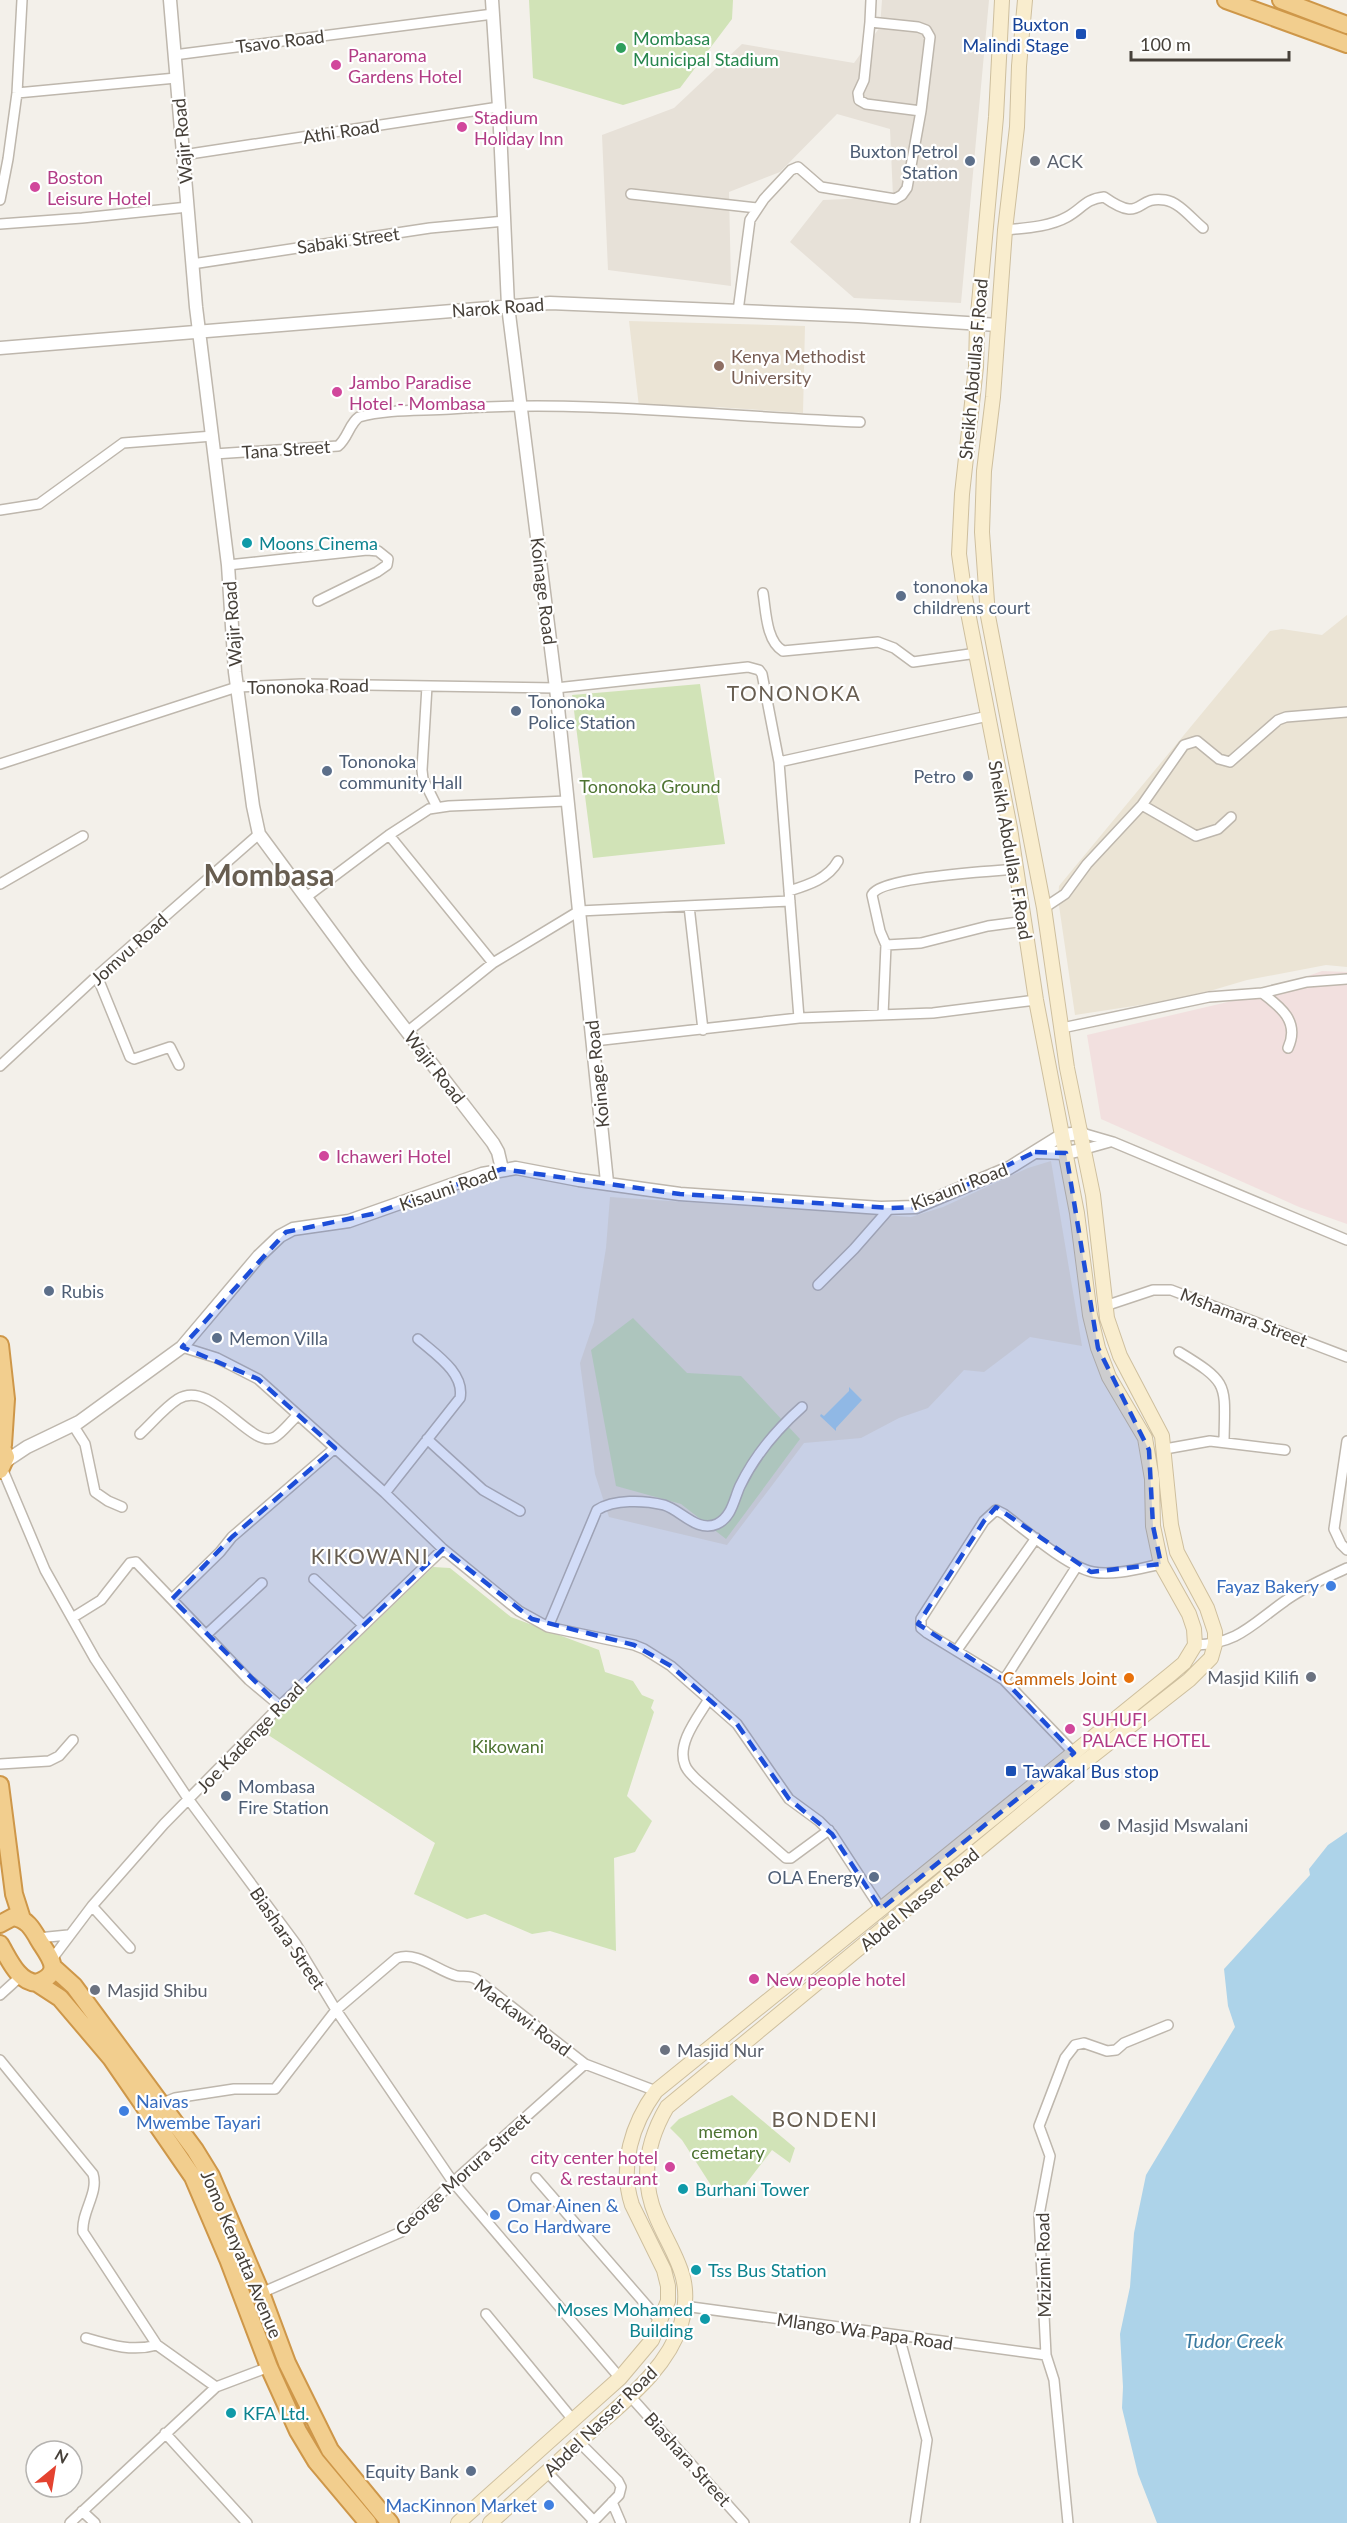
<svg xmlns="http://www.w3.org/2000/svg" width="1347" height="2523" viewBox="0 0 1347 2523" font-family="Lato,sans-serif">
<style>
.residential{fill:#e7e1d8}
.education{fill:#ebe4d5}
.medical{fill:#f2e0df}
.green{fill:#d1e3b7}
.water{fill:#add3e9}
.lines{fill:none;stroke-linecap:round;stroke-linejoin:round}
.minor-casing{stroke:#beb7ad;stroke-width:12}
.tertiary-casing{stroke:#beb7ad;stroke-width:15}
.secondary-casing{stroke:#cebf9e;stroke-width:16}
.trunk-casing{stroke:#ce9749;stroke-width:20}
.minor{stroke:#fff;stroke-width:9}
.tertiary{stroke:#fff;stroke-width:12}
.secondary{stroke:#f9edce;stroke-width:14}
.trunk{stroke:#f2ce8e;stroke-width:16}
.marked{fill:#1d4ed8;fill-opacity:0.2;stroke:#1d4ed8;stroke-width:4.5;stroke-dasharray:12 8;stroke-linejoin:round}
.transit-dot{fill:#1a4fb4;stroke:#fff;stroke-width:2}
.leisure-dot{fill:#2e9e5b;stroke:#fff;stroke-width:2}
.hotel-dot{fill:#d1479c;stroke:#fff;stroke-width:2}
.service-dot{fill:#5c6f8a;stroke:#fff;stroke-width:2}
.worship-dot{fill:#6b7280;stroke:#fff;stroke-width:2}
.education-dot{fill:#8d6e63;stroke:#fff;stroke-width:2}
.culture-dot{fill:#0f9aa8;stroke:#fff;stroke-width:2}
.shop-dot{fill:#3f7fe0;stroke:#fff;stroke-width:2}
.food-dot{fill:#e8710a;stroke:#fff;stroke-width:2}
.labels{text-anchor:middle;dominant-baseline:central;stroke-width:4.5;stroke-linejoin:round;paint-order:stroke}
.transit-label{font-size:18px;fill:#164399;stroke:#fff;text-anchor:end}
.leisure-label{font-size:18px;fill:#27864d;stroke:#fff;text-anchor:start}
.street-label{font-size:18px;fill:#464039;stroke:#fff}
.hotel-label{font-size:18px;fill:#b23c85;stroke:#fff;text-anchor:start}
.service-label{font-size:18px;fill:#4e5e75;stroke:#fff;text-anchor:start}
.worship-label{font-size:18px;fill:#5b616d;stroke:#fff;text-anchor:start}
.education-label{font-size:18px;fill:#785e54;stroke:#fff;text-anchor:start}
.culture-label{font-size:18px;fill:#0d838f;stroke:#fff;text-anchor:start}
.park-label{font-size:18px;fill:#4d7331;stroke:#fff}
.shop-label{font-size:18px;fill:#366cbe;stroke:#fff;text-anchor:end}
.food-label{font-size:18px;fill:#c56008;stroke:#fff;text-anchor:end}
.water-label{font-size:20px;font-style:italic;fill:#3a7aa0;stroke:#fff}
.quarter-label{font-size:21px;letter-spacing:1.5px;fill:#685e51;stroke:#fff}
.town-label{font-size:30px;font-weight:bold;fill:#685e51;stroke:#fff}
</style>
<rect width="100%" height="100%" fill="#f3f0ea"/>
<path class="residential" d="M882,0H989L961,303L854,298L790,242L823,200L893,197L890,129L837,114L780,172L729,192L731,286L608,270L602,135L674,108L742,44L854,63L880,27Z"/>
<path class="education" d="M629,321L805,326L803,413L717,407H639Z
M1347,615V967L1326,965L1247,980L1186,998L1075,1015L1058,899L1059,886L1270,631L1282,629L1322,635Z
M1051,1161L1082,1346L1030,1337L984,1372L964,1370L928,1408L899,1418L861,1438L804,1443L727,1545L609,1517L595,1474L580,1363L594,1322L606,1248L610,1197L911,1217L943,1207L1028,1168Z"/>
<path class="medical" d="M1322,971L1347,972V1224L1299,1207L1101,1119L1087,1035L1249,997Z"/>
<path class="green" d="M529,0H733L732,19L680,88L623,105L533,78Z
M700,684L725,844L593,858L572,695Z
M633,1318L687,1373L741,1376L800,1439L726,1539L681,1504L616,1486L591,1350Z
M433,1567L450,1568L511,1617L599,1650L605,1672L633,1681L642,1695L654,1700L651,1708L654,1712L627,1796L652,1821L635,1852L614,1858L616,1951L550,1931L532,1934L485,1914L467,1919L414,1894L435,1843L262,1731Z
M732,2095L795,2148L790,2163L772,2150L745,2185L714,2190L682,2140L670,2128L679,2119Z"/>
<path class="water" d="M849,1387L862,1400L836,1428V1431L820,1416L821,1414L824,1416L849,1391Z
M1347,1832V2523H1157L1138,2474L1122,2408L1123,2387L1120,2334L1130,2287L1134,2233L1146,2175L1235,2027L1228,2006L1224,1969L1310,1875L1309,1869L1328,1845Z"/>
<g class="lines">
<g class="minor-casing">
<path id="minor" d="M870,22L864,80L858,93L859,100L866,104L921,111
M174,55L493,14
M17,93L176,78
M183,155L499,107
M631,194L757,208
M0,200L8,159L17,93L22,0
M0,224L82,218L188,207
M1005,230C1025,228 1049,227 1067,217C1082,209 1085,199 1104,197C1144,225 1134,195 1165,200C1179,202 1192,219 1203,228
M192,264L430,228L505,221
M738,311L750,220L764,199L791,170L798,167L821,187L895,199L902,195L907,188L921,111L930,37L926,30L918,27L870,22L871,0
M214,454L338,446C348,438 349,424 359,417C388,409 421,411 450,409C587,399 724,417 860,422
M0,510L39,504L123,443L213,436
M228,565L367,550L378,551L388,559L387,565L377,572L318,601
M763,593C766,611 766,641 783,651L878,642L894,648L913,662L977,653
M427,686L422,770L423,779L437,807
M779,762L799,1018
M0,764L237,687L302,684L556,688L748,667L759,670L762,674L779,762L988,716
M1142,805L1196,836L1218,829L1231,817
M389,835L493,963
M1016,869C993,871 879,877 872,895L880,931L886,945L921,943L988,926L1025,921
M0,884L83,836
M789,891C808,885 828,879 838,861
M305,898L389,835L429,809L449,806L567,801
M689,906L703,1030
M1044,908L1065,894L1087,864L1142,805L1184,745L1197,741L1219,759L1230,762L1278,720L1286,717L1347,712
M97,976L130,1057L134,1059L170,1047L179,1065
M1262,993C1281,1007 1300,1022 1288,1048
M883,1015L886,945
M1062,1028L1209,997L1262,993L1307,982L1347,979
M407,1032L493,963L579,911L790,901
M594,1041L799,1018L933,1013L1036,1000
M0,1066L97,976L259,834
M1082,1133L1113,1142L1347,1240
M1085,1149L1110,1142
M818,1285L854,1249L890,1208
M1105,1306L1153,1290H1171L1347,1357
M182,1347L217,1358L258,1379L385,1493L443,1549L519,1611L548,1627L634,1645L644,1649L671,1666L737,1724L789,1799L819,1821L832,1834L881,1909
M1179,1352C1230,1383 1225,1384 1224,1441
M73,1425L85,1444L95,1492L108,1501L122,1507
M140,1434C152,1423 164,1408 178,1399C212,1378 251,1451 275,1437C283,1432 291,1421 298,1415
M427,1439L483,1490L520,1511
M1347,1441L1334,1529L1341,1544L1347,1550
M1165,1449L1210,1441L1285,1450
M2,1468L45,1570L95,1659L189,1800L296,1944L336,2010L453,2182L620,2378
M385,1493L460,1398C465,1373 435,1354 418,1339
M314,1579L363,1625
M172,1599L220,1552L232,1537L335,1448
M72,1618L101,1600L130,1563L136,1562L249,1680L280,1706
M548,1627L597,1510C614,1499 644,1500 664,1505C681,1510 697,1533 717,1524C732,1517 734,1499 740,1486C755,1455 776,1430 802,1407
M206,1635L262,1583
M1195,1645C1238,1644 1252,1624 1285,1601C1304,1587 1326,1578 1347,1568
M957,1650L1036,1538
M1004,1680L1077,1566
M709,1699C699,1716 676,1743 685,1765C687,1771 693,1776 697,1780L786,1858H791L829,1830
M1074,1753L1004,1680L927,1633L921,1628V1619L984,1521L996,1510L1004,1514C1025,1530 1068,1567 1093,1572C1114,1576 1141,1568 1161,1564
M0,1764L49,1761L59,1756L73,1740
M92,1906L130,1948
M38,1938L68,1935
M52,1959L92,1906L164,1824L280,1706L443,1549
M0,1995L21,1976
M0,2060L93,2174C99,2193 81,2212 83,2232L157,2345L216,2387
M160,2104L175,2098L234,2089H275L336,2010L397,1958C418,1951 437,1971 457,1976C464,1977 469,1975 476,1979L585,2064L656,2091
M536,2178L661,2322
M261,2293L401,2232L453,2182L585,2064
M684,2306L1046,2355
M486,2314L574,2421
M899,2336L927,2440L915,2523
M86,2338C110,2345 132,2352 157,2345
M630,2396L744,2523
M165,2433L247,2523
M579,2442L618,2481L621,2487L619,2495L592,2523
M547,2472L594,2521
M612,2502L621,2523
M82,2511L95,2523
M70,2523L216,2387L269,2367
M1068,2523L1054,2380L1046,2355L1039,2215L1050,2156L1039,2126L1065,2058L1075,2045L1084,2043L1107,2051L1116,2050L1124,2043L1168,2025"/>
</g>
<g class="tertiary-casing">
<path id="tertiary" d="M170,0L196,307L228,565L235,672L253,806L259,834L358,968L493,1143L498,1152L502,1169
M492,0L499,107L508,306L556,688L607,1182
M0,348L550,303L858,316L998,325
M1037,1152L1066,1153L1085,1149
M6,1461L27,1447L79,1422L182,1347L259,1256L280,1236L293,1229L349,1221L482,1174L516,1168L579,1180L680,1194L881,1208L916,1207L1009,1168L1062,1135L1082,1133"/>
</g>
<g class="secondary-casing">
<path id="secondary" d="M458,2523L620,2378L652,2340L668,2301V2286L664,2270L632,2205C619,2165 632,2124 656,2091L1171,1674L1184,1663L1195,1645L1194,1629L1189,1614L1161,1564L1153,1526L1152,1479L1145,1438L1109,1377L1098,1348L1090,1315L1077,1213L1036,1000L1010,828L965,597L959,554L962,494L976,367L977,325L996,117L1002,0
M490,2523C523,2494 556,2464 588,2434C623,2402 667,2370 681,2324C695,2277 672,2255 656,2216C640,2178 647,2141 667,2107L1077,1768L1189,1680L1211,1658L1215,1644V1632L1207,1608L1177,1552L1171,1525L1162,1436L1120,1356L1107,1318L1093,1195L1067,1068L1044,908L988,616L982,532L984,471L993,397L1005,230L1017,127L1019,66L1025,0"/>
</g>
<g class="trunk-casing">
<path id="trunk" d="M1226,0L1347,44
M1281,0L1347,25
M0,1345L6,1399L3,1445
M0,1443L6,1457L0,1470
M0,1785L14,1894L22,1919
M0,1924L13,1917C28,1919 33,1930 40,1942C51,1959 63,1973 37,1983C18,1982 9,1959 0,1944
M53,1967L74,1986L195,2150L211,2176L261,2293L287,2363L330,2450L390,2523
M37,1983L60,1998L111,2058L193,2177L228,2259L269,2367L298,2431L316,2461L368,2523"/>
</g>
<use href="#minor" class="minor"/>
<use href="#tertiary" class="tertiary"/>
<use href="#secondary" class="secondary"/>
<use href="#trunk" class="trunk"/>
</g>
<path class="marked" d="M1035,1152L1066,1153L1098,1348L1149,1450L1153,1526L1161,1564L1091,1572L996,1507L984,1521L918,1624L1004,1680L1074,1753L881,1909L832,1834L789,1799L737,1724L671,1666L634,1645L532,1619L443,1549L280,1706L172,1599L232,1537L335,1448L258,1379L182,1347L286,1232L372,1214L502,1169L680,1194L890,1208L916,1207L948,1194Z"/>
<g class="transit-dot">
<rect x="1075" y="28" width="12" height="12" rx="3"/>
<rect x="1005" y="1765" width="12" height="12" rx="3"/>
</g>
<circle class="leisure-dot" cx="621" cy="48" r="6"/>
<g class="hotel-dot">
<circle cx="336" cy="65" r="6"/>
<circle cx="462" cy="127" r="6"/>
<circle cx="35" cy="187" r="6"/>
<circle cx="337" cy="392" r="6"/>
<circle cx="324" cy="1156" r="6"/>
<circle cx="1070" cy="1729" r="6"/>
<circle cx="754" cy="1979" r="6"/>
<circle cx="670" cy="2167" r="6"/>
</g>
<g class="service-dot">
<circle cx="970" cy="161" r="6"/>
<circle cx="901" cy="596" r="6"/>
<circle cx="516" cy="711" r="6"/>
<circle cx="327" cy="771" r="6"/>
<circle cx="968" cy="776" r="6"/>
<circle cx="49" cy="1291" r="6"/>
<circle cx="217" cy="1338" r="6"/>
<circle cx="226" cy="1796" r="6"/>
<circle cx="874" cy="1877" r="6"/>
<circle cx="471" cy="2471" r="6"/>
</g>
<g class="worship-dot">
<circle cx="1035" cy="161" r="6"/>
<circle cx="1311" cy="1677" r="6"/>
<circle cx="1105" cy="1825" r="6"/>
<circle cx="95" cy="1990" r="6"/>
<circle cx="665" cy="2050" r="6"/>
</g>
<circle class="education-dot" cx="719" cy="366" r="6"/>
<g class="culture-dot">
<circle cx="247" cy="543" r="6"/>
<circle cx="683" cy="2189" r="6"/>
<circle cx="696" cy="2270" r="6"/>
<circle cx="705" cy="2319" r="6"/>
<circle cx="231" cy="2413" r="6"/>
</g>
<g class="shop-dot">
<circle cx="1331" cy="1586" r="6"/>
<circle cx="124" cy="2111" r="6"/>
<circle cx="495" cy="2215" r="6"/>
<circle cx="549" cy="2505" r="6"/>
</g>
<circle class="food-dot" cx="1129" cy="1678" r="6"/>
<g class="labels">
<g class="transit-label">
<text x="1069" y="24">Buxton<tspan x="1069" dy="21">Malindi Stage</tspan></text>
<text x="1023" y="1771" text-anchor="start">Tawakal Bus stop</text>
</g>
<g class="leisure-label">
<text x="633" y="38">Mombasa<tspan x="633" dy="21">Municipal Stadium</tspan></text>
</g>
<g class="street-label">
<text transform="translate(280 41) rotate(-7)">Tsavo Road</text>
<text transform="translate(341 131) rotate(-9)">Athi Road</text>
<text transform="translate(182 141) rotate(-95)">Wajir Road</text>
<text transform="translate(348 240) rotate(-8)">Sabaki Street</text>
<text transform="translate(498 307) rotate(-4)">Narok Road</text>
<text transform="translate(973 369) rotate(-85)">Sheikh Abdullas F.Road</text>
<text transform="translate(286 449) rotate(-4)">Tana Street</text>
<text transform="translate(544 591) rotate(83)">Koinage Road</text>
<text transform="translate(232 624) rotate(-94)">Wajir Road</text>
<text transform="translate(308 686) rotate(-1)">Tononoka Road</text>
<text transform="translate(1011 850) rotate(80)">Sheikh Abdullas F.Road</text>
<text transform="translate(129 949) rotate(-42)">Jomvu Road</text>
<text transform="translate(435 1067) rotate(52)">Wajir Road</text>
<text transform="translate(597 1074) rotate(-96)">Koinage Road</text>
<text transform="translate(959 1186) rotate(-21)">Kisauni Road</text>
<text transform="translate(448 1188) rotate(-19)">Kisauni Road</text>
<text transform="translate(1244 1317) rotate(21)">Mshamara Street</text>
<text transform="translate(250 1737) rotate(-46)">Joe Kadenge Road</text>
<text transform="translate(919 1899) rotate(-40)">Abdel Nasser Road</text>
<text transform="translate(288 1938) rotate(56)">Biashara Street</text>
<text transform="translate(523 2017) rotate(37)">Mackawi Road</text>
<text transform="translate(462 2174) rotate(-42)">George Morura Street</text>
<text transform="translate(242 2254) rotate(67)">Jomo Kenyatta Avenue</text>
<text transform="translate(1043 2265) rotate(-91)">Mzizimi Road</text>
<text transform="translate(865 2331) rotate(8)">Mlango Wa Papa Road</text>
<text transform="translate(600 2421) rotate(-44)">Abdel Nasser Road</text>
<text transform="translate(688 2459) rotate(48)">Biashara Street</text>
</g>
<g class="hotel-label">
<text x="348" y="55">Panaroma<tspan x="348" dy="21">Gardens Hotel</tspan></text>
<text x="474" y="117">Stadium<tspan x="474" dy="21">Holiday Inn</tspan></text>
<text x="47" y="177">Boston<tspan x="47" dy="21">Leisure Hotel</tspan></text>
<text x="349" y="382">Jambo Paradise<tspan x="349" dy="21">Hotel - Mombasa</tspan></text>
<text x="336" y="1156">Ichaweri Hotel</text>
<text x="1082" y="1719">SUHUFI<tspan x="1082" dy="21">PALACE HOTEL</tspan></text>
<text x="766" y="1979">New people hotel</text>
<text x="658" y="2157" text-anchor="end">city center hotel<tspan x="658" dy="21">&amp; restaurant</tspan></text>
</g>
<g class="service-label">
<text x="958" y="151" text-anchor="end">Buxton Petrol<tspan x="958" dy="21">Station</tspan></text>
<text x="913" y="586">tononoka<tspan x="913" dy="21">childrens court</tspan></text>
<text x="528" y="701">Tononoka<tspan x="528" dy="21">Police Station</tspan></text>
<text x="339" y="761">Tononoka<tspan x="339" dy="21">community Hall</tspan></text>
<text x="956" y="776" text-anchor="end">Petro</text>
<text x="61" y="1291">Rubis</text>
<text x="229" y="1338">Memon Villa</text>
<text x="238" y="1786">Mombasa<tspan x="238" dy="21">Fire Station</tspan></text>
<text x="862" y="1877" text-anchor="end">OLA Energy</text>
<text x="459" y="2471" text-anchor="end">Equity Bank</text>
</g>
<g class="worship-label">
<text x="1047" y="161">ACK</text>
<text x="1299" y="1677" text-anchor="end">Masjid Kilifi</text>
<text x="1117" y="1825">Masjid Mswalani</text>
<text x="107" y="1990">Masjid Shibu</text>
<text x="677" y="2050">Masjid Nur</text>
</g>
<g class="education-label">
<text x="731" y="356">Kenya Methodist<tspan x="731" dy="21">University</tspan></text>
</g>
<g class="culture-label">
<text x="259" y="543">Moons Cinema</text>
<text x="695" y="2189">Burhani Tower</text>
<text x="708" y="2270">Tss Bus Station</text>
<text x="693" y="2309" text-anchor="end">Moses Mohamed<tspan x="693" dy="21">Building</tspan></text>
<text x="243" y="2413">KFA Ltd.</text>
</g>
<g class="park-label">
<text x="650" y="786">Tononoka Ground</text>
<text x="508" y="1746">Kikowani</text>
<text x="728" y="2131">memon<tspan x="728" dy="21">cemetary</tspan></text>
</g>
<g class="shop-label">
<text x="1319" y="1586">Fayaz Bakery</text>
<text x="136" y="2101" text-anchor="start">Naivas<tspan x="136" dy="21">Mwembe Tayari</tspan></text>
<text x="507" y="2205" text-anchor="start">Omar Ainen &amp;<tspan x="507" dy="21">Co Hardware</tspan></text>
<text x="537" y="2505">MacKinnon Market</text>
</g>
<g class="food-label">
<text x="1117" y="1678">Cammels Joint</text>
</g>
<g class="water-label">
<text x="1234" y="2340">Tudor Creek</text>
</g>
<g class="quarter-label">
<text x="794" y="692">TONONOKA</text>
<text x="370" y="1555">KIKOWANI</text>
<text x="825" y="2118">BONDENI</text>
</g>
<g class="town-label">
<text x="269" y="874">Mombasa</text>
</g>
</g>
<g transform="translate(54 2469) rotate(30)"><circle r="28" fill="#ffffff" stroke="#b5b3b0" stroke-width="1.5"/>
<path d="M0-4.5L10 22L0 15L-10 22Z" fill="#e44330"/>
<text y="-9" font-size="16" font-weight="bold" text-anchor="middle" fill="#464039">N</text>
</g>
<path d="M1131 51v9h158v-9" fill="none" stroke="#464039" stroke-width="3"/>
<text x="1140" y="51" font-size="18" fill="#464039" stroke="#ffffff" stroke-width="4.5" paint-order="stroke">100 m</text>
</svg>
